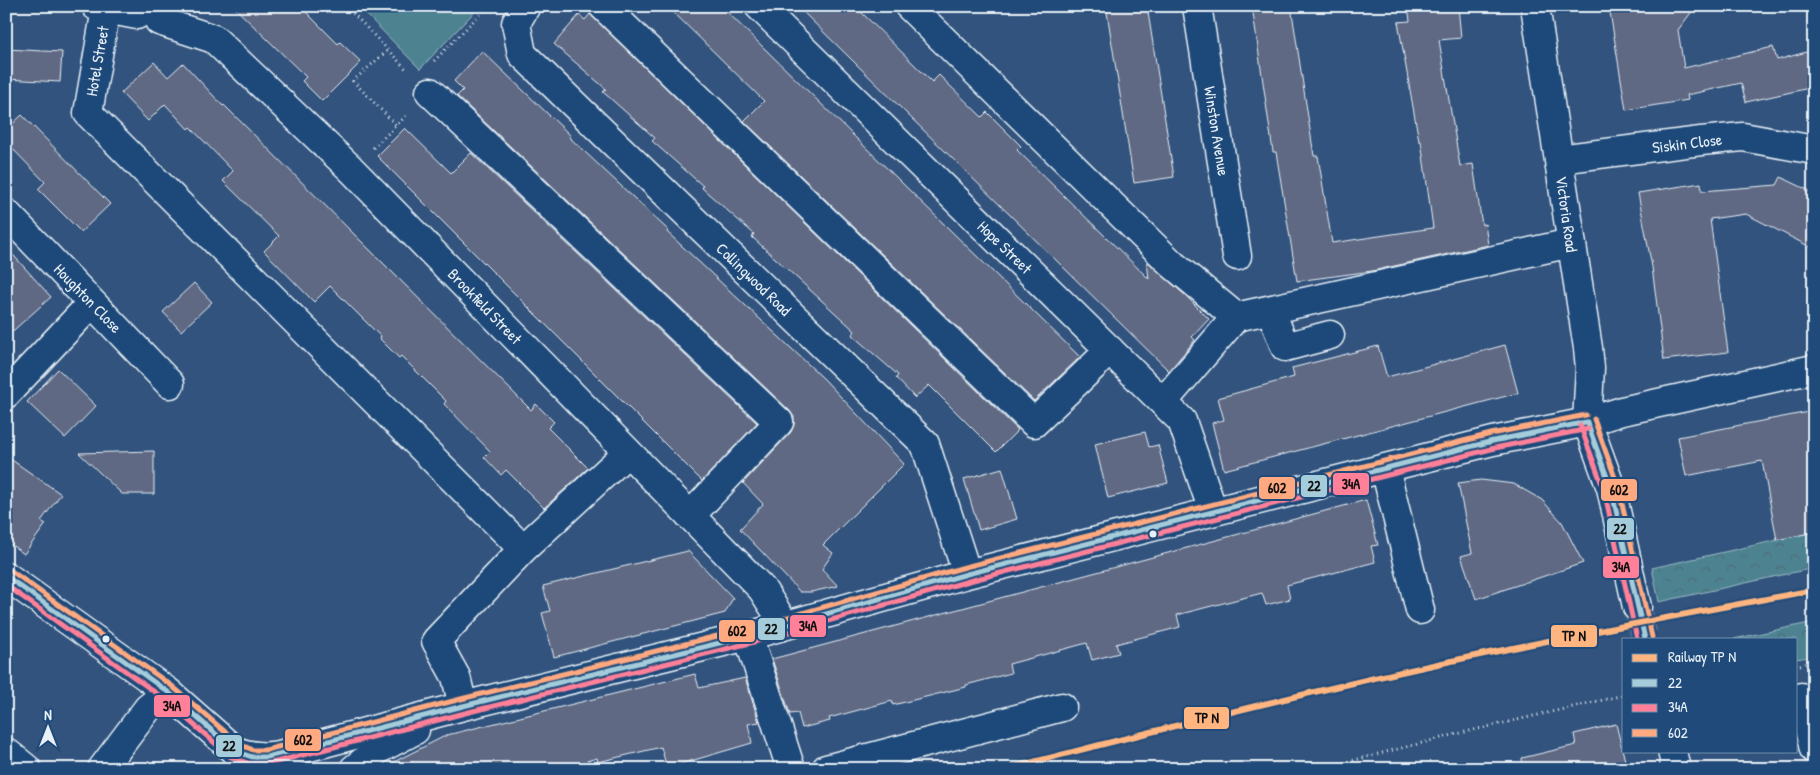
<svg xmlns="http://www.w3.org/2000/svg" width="1820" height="775" viewBox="0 0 1820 775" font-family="'Patrick Hand',sans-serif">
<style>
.green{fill:#4e8391;stroke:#9bbac4}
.forest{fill:url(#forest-crowns);stroke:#9bbac4}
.building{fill:#606983;stroke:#e8f1f8}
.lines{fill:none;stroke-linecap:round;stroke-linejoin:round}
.minor-tunnel{stroke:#4d6b8f;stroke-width:28;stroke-dasharray:28 14;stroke-linecap:butt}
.minor-casing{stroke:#e8f1f8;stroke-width:31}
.path{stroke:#e8f1f8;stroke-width:3;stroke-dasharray:1 4;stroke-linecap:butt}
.minor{stroke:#1f4a7a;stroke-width:28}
.bus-1-casing{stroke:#1f4a7a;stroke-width:9}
.bus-2-casing{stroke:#1f4a7a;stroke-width:9}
.bus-3-casing{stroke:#1f4a7a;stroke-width:9}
.bus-1{stroke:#a4ccdb;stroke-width:5}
.bus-2{stroke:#ff8098;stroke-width:5}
.bus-3{stroke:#ffa980;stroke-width:5}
.rail-1-casing{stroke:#1f4a7a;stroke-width:10}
.rail-1{stroke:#ffb580;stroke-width:6}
.bus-dot{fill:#e8f1f8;stroke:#1f4a7a;stroke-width:2}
.labels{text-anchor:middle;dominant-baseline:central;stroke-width:4.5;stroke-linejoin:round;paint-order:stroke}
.street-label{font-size:16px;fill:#e8f1f8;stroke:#1f4a7a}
.line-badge{stroke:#1f4a7a;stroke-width:2}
.pale-badge-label{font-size:14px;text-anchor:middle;font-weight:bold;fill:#111}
</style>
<defs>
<pattern id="forest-crowns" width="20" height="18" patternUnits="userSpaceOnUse" patternTransform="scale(1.25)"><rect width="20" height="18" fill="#4e8391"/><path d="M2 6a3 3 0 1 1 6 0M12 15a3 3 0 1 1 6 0" fill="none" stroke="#4b6b75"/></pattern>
</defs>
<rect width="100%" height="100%" fill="#32537d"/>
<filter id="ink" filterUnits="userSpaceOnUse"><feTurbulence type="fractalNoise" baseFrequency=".02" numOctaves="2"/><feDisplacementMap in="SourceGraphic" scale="10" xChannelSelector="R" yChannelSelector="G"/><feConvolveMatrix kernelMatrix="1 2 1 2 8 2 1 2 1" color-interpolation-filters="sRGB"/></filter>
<g filter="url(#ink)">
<path class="green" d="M358,6H480L420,69Z"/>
<path class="forest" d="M1814,532V568L1659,602L1652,568Z
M1814,622V656L1796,659V639H1734Z"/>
<path class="building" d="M233,6H300L338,44L340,42L361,62L322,101L302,81L306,77Z
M667,6H721L1080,357L1034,401L744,121L764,101Z
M797,6H855L932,82L939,75L982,117L987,112L1021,146L1017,150L1149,279L1147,261L1186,296L1209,319L1192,337L1195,340L1169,371Z
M1106,6H1147L1174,177L1134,183Z
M1252,6H1291L1314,156H1318L1332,243L1433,228L1421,141H1419L1398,22L1410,21L1408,6H1458L1461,38L1439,40L1460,166L1473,164L1482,225L1485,224L1488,245L1372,271L1297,281L1276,152H1273Z
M1609,6H1696L1678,30L1684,68L1773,47L1777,60L1814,50V87L1746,102L1741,83L1687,95L1688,100L1626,110Z
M590,14L1018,430L996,452L929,385L915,398L896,378L898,375L852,335L855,331L752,237L754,234L702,188L703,186L652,141L655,138L603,92L606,89L554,44L579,15L585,20Z
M6,49L62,52L60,82L6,79Z
M482,51L571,136L569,137L668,230L667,232L824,379L904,464L823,545L833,553L822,569L838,586L811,592H800L740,529L763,504L743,483L791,432L794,425V417L790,411L457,96L463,90L454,81Z
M154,62L168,77L183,63L223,106L224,105L531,410L536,404L554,422L548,428L588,468L544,508L506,470L501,475L484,457L490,451L444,404L446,401L401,356L399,358L380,339L381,337L330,286L314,302L264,251L279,236L223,181L233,171L190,127L188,129L165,104L148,121L121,93Z
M22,115L110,204L81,232L38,189L45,182L6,142V130Z
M405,128L451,173L471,153L757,423L702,481L377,156Z
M1781,177L1814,193V249L1746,214L1710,219L1728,352L1664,360L1652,267L1638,193L1701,183L1702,191L1777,185Z
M6,247L51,297L6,337Z
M194,283L212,302L181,331L163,312Z
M1505,345L1518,393L1224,470L1212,423L1224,420L1218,398L1294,377L1292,368L1378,346L1387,377Z
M58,369L96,406L65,438L27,402Z
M1814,411V532L1777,540L1762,461L1686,476L1678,437Z
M1145,432L1149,447L1158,445L1168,483L1108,498L1095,444Z
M154,451V494H122L79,453Z
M6,456L61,494L41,521L46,524L24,554L6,541Z
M1002,468L1017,519L979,530L964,479Z
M1481,480L1514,484L1542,500L1562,522L1583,563L1476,599L1461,556L1472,553L1458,483Z
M1366,500L1378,545L1371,546L1375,562L1287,585L1290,599L1266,605L1262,593L1177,615L1180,627L1116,644L1119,653L1092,660L1087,643L1009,664L1011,673L966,685V687L893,705L892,701L829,718L830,721L802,728L798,713L790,714L772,659Z
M688,551L733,598L725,613L554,657L542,613L550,611L543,586Z
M695,674L699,688L745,678L759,722L748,724L752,743L667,768L661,747L598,762L597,758L559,769H380L447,735Z
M1616,724L1627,769H1523L1522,758L1576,745L1574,734Z"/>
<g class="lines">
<path class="minor-tunnel" d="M1637,607L1645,639"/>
<g class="minor-casing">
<path id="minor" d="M96,6L106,9L88,113L523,549
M526,6L516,23L522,54L925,444L967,574
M603,6L1034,423L1110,350
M759,6L1182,421L1213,511
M909,6L1172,264L1236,317L1571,243
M1197,6L1237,256
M1535,6L1588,348L1590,368L1587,422L1611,488L1637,607
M106,9L137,15
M159,21L214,39L350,168L762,589L785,625
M430,92L779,422L690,516
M1559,159L1701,141L1743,137L1814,150
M6,213L170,384
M1271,311L1285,347L1330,335
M6,394L92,303
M1163,402L1236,317
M1385,468L1420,610
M6,576L168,692L235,751L244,766
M748,636L791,769
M1801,697L1814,749
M463,706L456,677L436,641L523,549L628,452
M235,751C251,756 263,758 279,755L463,706L748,636L967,574L1385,468L1493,441L1587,422L1622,411L1814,369
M1672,751L1676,769
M6,752L27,769
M102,769L148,708L168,692
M354,769L379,749L415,730
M826,769L1062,707"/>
</g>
<path class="path" d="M346,6L408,71
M387,51L353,81L396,125
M434,61L488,6
M373,148L408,114
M1800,665L1814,662
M1319,769L1461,733L1624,695"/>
<use href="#minor" class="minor"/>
<g class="bus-1-casing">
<path id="bus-1" d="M1587,422L1611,488L1645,639
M6,576L168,692L235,751L252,757H267L463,706L748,636L967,574L1493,441L1587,422"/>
</g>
<g class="bus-2-casing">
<path id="bus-2" d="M1580,425L1604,490L1637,639
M6,585L163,698L231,757L250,764H268L465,713L750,643L969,581L1495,448L1588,429"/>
</g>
<g class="bus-3-casing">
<path id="bus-3" d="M1594,419L1618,486L1652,637
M10,570L172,686L239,744L253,750H266L461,699L746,629L965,567L1491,434L1586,415"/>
</g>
<use href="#bus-1" class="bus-1"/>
<use href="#bus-2" class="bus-2"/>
<use href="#bus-3" class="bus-3"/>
<g class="rail-1-casing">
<path id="rail-1" d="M1006,769C1120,740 1234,710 1349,684C1503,648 1658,619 1814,590"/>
</g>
<use href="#rail-1" class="rail-1"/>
</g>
</g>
<g class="bus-dot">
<circle cx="1153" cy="534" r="4.5"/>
<circle cx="106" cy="639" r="4.5"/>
</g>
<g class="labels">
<g class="street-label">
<text transform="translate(97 61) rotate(-80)">Hotel Street</text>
<text transform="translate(1217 131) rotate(81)">Winston Avenue</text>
<text transform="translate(1687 143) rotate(-7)">Siskin Close</text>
<text transform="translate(1567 214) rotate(82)">Victoria Road</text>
<text transform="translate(1005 247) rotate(44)">Hope Street</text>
<text transform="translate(754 279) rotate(44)">Collingwood Road</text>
<text transform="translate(88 298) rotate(46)">Houghton Close</text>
<text transform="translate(485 306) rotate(46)">Brookfield Street</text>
</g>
</g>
<g class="line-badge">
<rect x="1332" y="472" width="38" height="24" rx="5" fill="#ff8098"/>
<rect x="1300" y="474" width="28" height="24" rx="5" fill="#a4ccdb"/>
<rect x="1258" y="476" width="38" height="24" rx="5" fill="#ffa980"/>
<rect x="1600" y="478" width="38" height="24" rx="5" fill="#ffa980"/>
<rect x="1606" y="517" width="29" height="24" rx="5" fill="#a4ccdb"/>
<rect x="1602" y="555" width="38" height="24" rx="5" fill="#ff8098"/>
<rect x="789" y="614" width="38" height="24" rx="5" fill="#ff8098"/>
<rect x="757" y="617" width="29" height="24" rx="5" fill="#a4ccdb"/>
<rect x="718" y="619" width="38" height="24" rx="5" fill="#ffa980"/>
<rect x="1550" y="624" width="48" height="24" rx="5" fill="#ffb580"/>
<rect x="153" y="694" width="38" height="24" rx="5" fill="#ff8098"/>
<rect x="1183" y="706" width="47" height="24" rx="5" fill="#ffb580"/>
<rect x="284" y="728" width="38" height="24" rx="5" fill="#ffa980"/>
<rect x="215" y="734" width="28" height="24" rx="5" fill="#a4ccdb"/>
</g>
<g class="pale-badge-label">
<text x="1351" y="489">34A</text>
<text x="1314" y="491">22</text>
<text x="1277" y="493">602</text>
<text x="1619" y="495">602</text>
<text x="1620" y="534">22</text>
<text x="1621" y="572">34A</text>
<text x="808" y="631">34A</text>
<text x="771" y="634">22</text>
<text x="737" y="636">602</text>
<text x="1574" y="641">TP N</text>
<text x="172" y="711">34A</text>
<text x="1207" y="723">TP N</text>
<text x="303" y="745">602</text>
<text x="229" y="751">22</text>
</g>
<rect width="1820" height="775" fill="none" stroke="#1f4a7a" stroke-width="25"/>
<rect x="12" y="12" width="1795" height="750" fill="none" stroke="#e8f1f8" stroke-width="2" filter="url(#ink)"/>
<rect x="1622" y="638" width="175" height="115" fill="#1f4a7a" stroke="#6f8dac"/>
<rect x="1632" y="654" width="25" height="8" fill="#ffb580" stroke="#6f8dac"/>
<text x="1668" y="662" font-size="15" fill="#e8f1f8">Railway TP N</text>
<rect x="1632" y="679" width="25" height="8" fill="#a4ccdb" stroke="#6f8dac"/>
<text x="1668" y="688" font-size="15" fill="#e8f1f8">22</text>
<rect x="1632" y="704" width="25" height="8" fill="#ff8098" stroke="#6f8dac"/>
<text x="1668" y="712" font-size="15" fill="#e8f1f8">34A</text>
<rect x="1632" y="729" width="25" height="8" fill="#ffa980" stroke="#6f8dac"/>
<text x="1668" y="738" font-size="15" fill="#e8f1f8">602</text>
<g transform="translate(48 728)" stroke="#1f4a7a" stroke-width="4" paint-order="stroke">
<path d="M0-4L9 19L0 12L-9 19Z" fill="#e8f1f8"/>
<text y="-8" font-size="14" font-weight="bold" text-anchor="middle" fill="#e8f1f8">N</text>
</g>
</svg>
